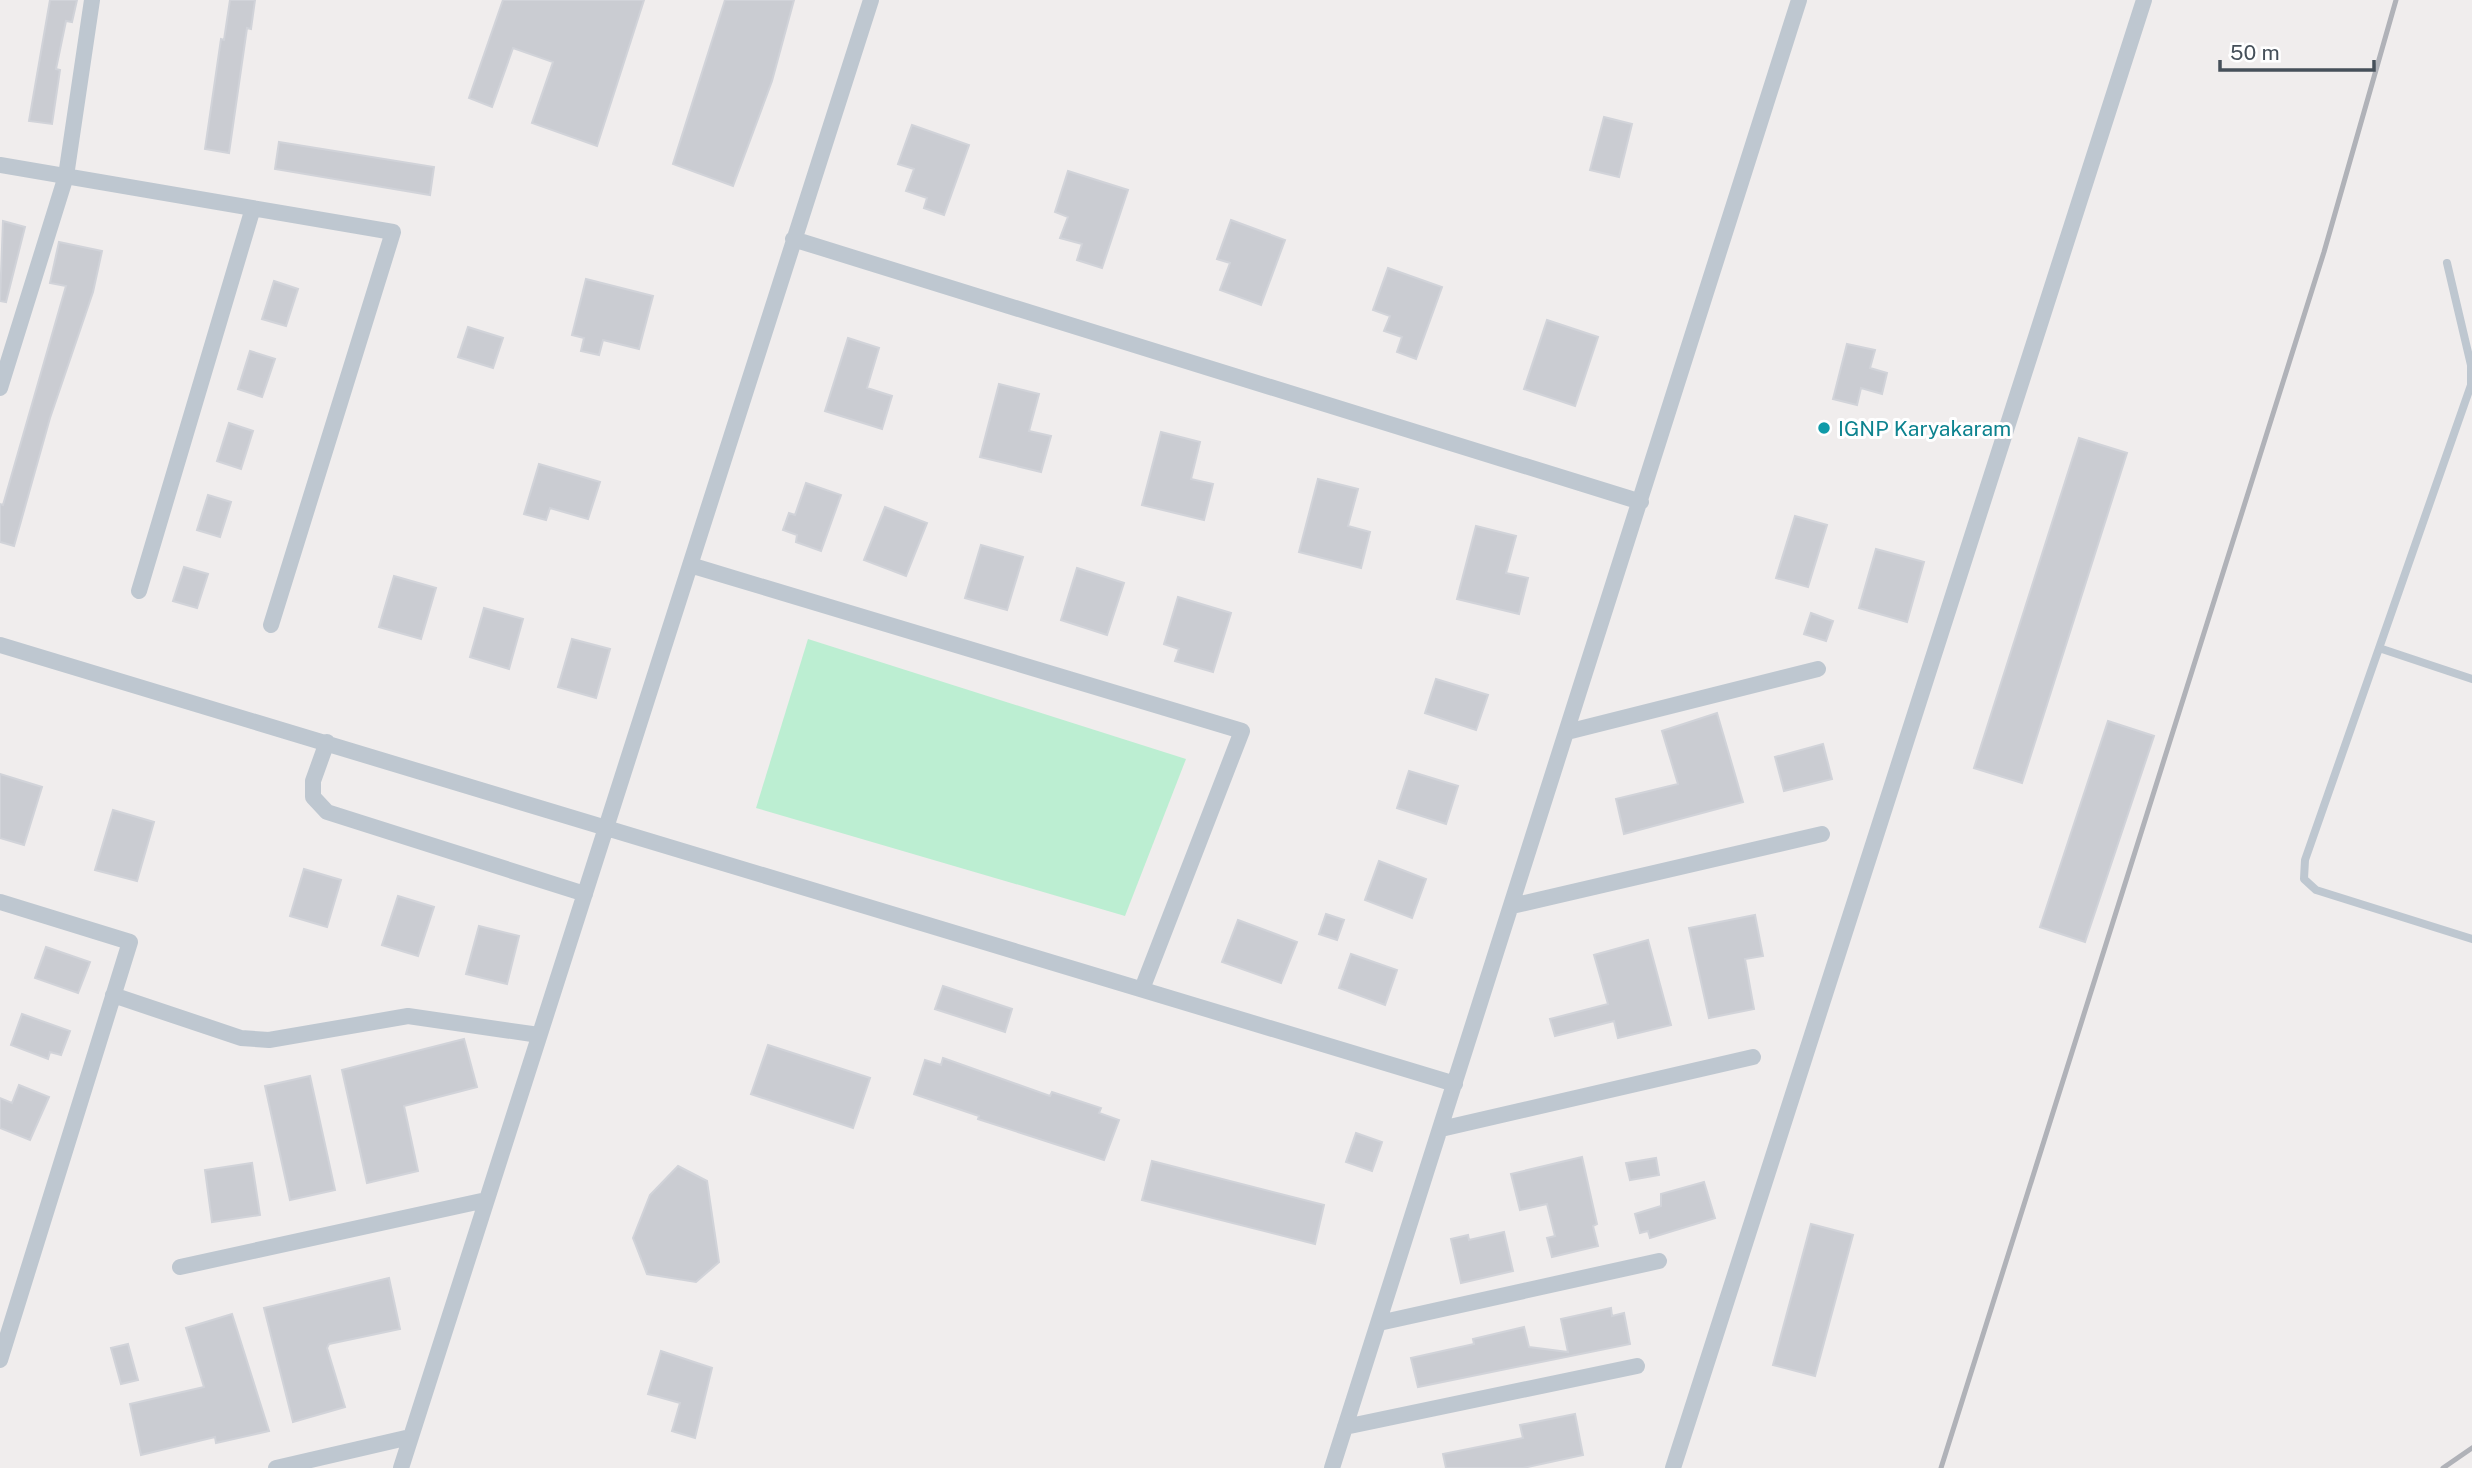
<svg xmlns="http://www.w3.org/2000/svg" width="2472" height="1468" viewBox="0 0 2472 1468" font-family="'Public Sans',sans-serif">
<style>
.green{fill:#bceed2}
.building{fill:#caccd2;stroke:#d1d3d9;stroke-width:2}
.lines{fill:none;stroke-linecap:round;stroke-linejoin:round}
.service{stroke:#bec7d0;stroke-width:8}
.minor{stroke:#bec7d0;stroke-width:16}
.rail{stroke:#b0b2b8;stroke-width:5}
.culture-dot{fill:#0f9aa8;stroke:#fff;stroke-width:2.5}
.labels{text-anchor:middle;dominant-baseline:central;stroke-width:6;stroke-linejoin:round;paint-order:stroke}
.culture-label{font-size:21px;fill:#0d838f;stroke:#fff;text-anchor:start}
</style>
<rect width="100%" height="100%" fill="#f0eded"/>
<path class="green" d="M808,639L1186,759L1125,916L756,808Z"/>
<path class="building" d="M50,0H77L72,22L66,21L56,69L60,70L52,124L29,121Z
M230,0H255L251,29L247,28L229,153L205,149L221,39L224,40Z
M503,0H644L597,146L532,123L553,62L513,48L492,107L469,98Z
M725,0H794L772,81L733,186L673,164Z
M1604,117L1632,124L1619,177L1590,170Z
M912,125L969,145L944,215L924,208L927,198L906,191L914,169L898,164Z
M279,142L434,167L430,195L275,169Z
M1068,171L1128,190L1102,268L1077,260L1082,244L1060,238L1068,217L1055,212Z
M1231,220L1285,240L1261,305L1220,290L1230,263L1217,259Z
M3,221L25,227L6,302L0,301Z
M59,242L102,251L93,292L50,418L14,546L0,542V504L3,505L66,286L50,283Z
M1388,268L1442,287L1416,359L1397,352L1402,337L1384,331L1390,316L1373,310Z
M586,279L653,296L639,349L603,340L599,355L581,351L584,338L572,335Z
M274,281L298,289L286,326L262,319Z
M1547,320L1598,337L1575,406L1524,389Z
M468,327L503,338L493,368L458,357Z
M848,338L879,348L867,388L892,396L882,429L825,411Z
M1847,344L1875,350L1870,368L1887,373L1882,394L1861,388L1857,405L1833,399Z
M250,351L275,359L262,397L238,389Z
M999,384L1039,394L1029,431L1051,436L1041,472L980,457Z
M229,423L253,431L241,469L217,461Z
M1161,432L1200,442L1191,479L1213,484L1204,520L1142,505Z
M2079,438L2127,453L2022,783L1974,768Z
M539,464L600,482L588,519L550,508L546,520L524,514Z
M1318,479L1358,489L1348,526L1370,532L1361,568L1299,552Z
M806,483L841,495L821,551L796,542L797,535L783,530L789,513L795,515Z
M208,495L231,502L220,537L197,530Z
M885,507L927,523L906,576L864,560Z
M1795,516L1827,525L1808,587L1776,578Z
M1476,526L1516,536L1506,573L1528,578L1519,614L1457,599Z
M981,545L1023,557L1007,610L965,598Z
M1876,549L1924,562L1907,622L1859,608Z
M184,567L208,574L197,608L173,601Z
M1077,568L1124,583L1107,635L1061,620Z
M394,576L436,588L421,639L379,627Z
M1178,597L1231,613L1213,672L1175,661L1179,649L1164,644Z
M484,608L523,619L509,669L470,657Z
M1811,613L1833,621L1826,641L1804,634Z
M572,639L610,649L596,698L558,687Z
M1436,679L1488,695L1476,730L1425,713Z
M1717,713L1743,802L1624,834L1616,799L1678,784L1662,731Z
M2108,721L2154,736L2085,942L2040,927Z
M1823,744L1832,779L1784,791L1775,757Z
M1409,771L1458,786L1446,824L1397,808Z
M0,774L42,787L24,845L0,838Z
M113,810L154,822L137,881L95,870Z
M1379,861L1426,879L1412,918L1365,900Z
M304,869L341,880L327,927L290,916Z
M398,896L434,907L418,956L382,945Z
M1326,914L1344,920L1337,940L1319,934Z
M1755,915L1763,956L1745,959L1754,1009L1709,1018L1689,928Z
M1238,920L1297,942L1281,983L1222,962Z
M479,926L519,936L507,984L466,974Z
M1648,940L1671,1025L1618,1038L1614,1021L1555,1036L1550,1019L1608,1004L1594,955Z
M46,947L90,962L78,993L35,978Z
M1351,954L1397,970L1385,1005L1339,988Z
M943,986L1012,1009L1005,1032L935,1009Z
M22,1014L70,1031L61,1055L50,1052L48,1059L11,1045Z
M464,1039L477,1087L404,1106L418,1171L367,1183L342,1070Z
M768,1045L870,1078L853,1128L751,1094Z
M943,1058L1050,1096L1052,1092L1101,1108L1099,1113L1119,1120L1104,1160L978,1119L979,1116L914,1094L925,1060L941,1065Z
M310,1076L335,1190L290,1200L265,1086Z
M19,1085L49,1097L30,1140L0,1128V1098L12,1103Z
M1356,1133L1382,1142L1372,1171L1346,1162Z
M1582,1157L1597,1224L1593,1226L1598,1246L1552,1257L1547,1238L1555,1236L1547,1204L1520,1210L1511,1174Z
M1656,1158L1659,1175L1630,1180L1626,1163Z
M1152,1161L1324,1205L1315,1244L1142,1200Z
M252,1163L260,1215L212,1222L205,1170Z
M678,1166L707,1181L719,1262L696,1282L647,1274L633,1238L650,1195Z
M1704,1182L1715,1218L1650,1238L1648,1231L1640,1233L1635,1214L1661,1206V1194Z
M1811,1224L1853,1235L1815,1376L1773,1365Z
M1504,1232L1513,1271L1461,1283L1451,1239L1468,1235L1469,1240Z
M389,1278L400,1329L329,1344L327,1348L345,1407L293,1422L264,1308Z
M1611,1308L1612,1316L1624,1313L1630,1344L1418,1387L1411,1358L1474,1344L1473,1339L1524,1327L1529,1347L1568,1352L1561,1319Z
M232,1314L269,1431L216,1443L215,1437L141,1455L130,1404L204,1387L186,1328Z
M128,1344L138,1380L121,1384L111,1348Z
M661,1351L712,1368L695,1438L672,1431L680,1403L648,1394Z
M1575,1414L1583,1455L1523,1468H1446L1443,1454L1523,1438L1520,1425Z"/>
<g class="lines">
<path class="service" d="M2447,263L2471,365V385L2305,860L2304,879L2316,890L2472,939
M2379,648L2472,679"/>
<path class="minor" d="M0,165L393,232L271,625
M793,239L1641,502
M0,388L66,176L92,0
M690,565L1242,731L1142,989
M139,591L253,208
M0,645L1455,1084
M1567,732L1818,669
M327,742L313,781V797L327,812L585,894
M0,902L130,942L0,1360
M1512,906L1822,834
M113,995L241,1038L269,1040L408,1016L539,1035
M1441,1129L1753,1057
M180,1267L486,1200
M1379,1323L1659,1261
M1345,1427L1637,1366
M276,1468L410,1437
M401,1468L871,0
M1332,1468L1799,0
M1673,1468L2144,0"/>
<path class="rail" d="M1941,1468L2324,252L2396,0
M2443,1468L2472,1448"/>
</g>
<circle class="culture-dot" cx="1824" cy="428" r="7"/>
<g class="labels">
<g class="culture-label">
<text x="1838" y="428">IGNP Karyakaram</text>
</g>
</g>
<path d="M2220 60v10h154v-10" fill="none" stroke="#46505a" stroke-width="3.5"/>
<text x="2230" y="60" font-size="21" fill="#46505a" stroke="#ffffff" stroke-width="5" paint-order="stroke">50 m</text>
</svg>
